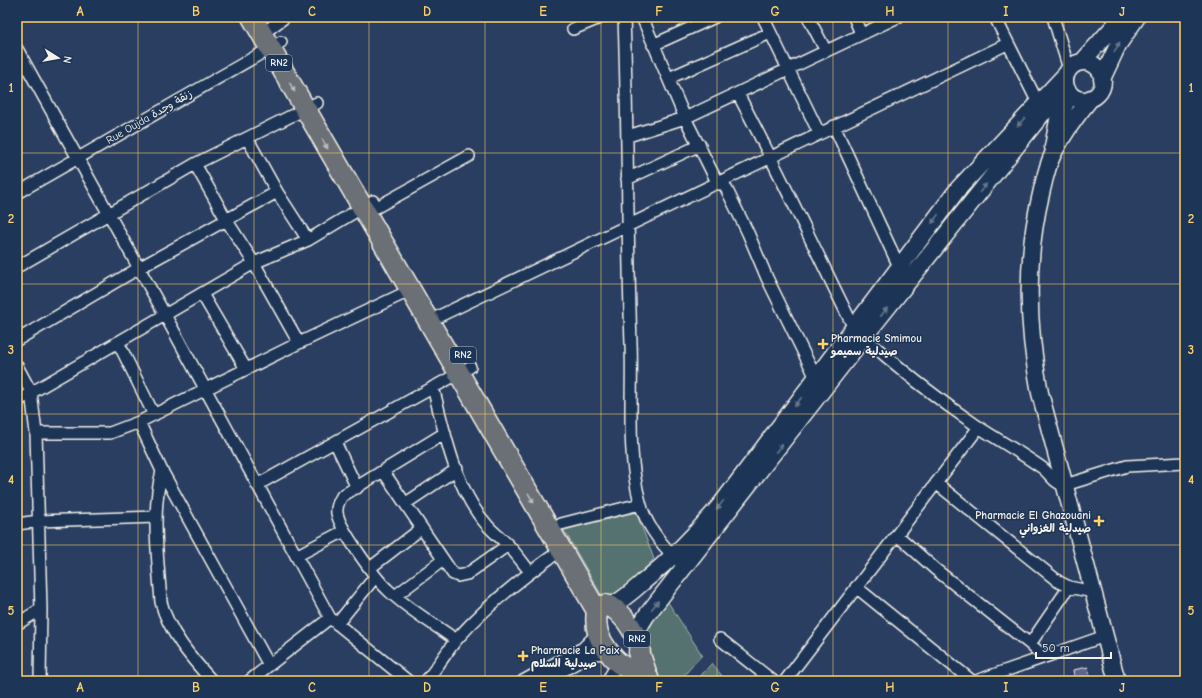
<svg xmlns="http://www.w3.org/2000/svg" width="1202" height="698" viewBox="0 0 1202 698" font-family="'Comic Neue','Playpen Sans Arabic',sans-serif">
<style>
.green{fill:#547270;stroke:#a4b2ac}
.building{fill:#5d638a;stroke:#f4f1e8}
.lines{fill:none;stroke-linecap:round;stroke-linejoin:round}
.street-casing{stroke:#f4f1e8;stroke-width:14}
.secondary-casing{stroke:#f4f1e8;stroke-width:19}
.highway-casing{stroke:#f4f1e8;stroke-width:23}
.street{stroke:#1d3557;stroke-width:11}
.secondary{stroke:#1d3557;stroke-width:16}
.highway{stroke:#6b7074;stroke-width:20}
.oneway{fill:#68778a}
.oneway2{fill:#bdbdba}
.grid{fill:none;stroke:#ffd166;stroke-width:1;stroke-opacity:0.55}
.poi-dot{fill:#ffd166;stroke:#1d3557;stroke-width:1.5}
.labels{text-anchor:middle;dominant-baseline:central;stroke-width:3;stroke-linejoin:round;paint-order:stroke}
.shield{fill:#1d3557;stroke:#b4b9bc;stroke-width:1}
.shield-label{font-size:10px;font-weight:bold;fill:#f4f1e8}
.street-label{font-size:11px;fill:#f4f1e8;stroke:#1d3557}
.poi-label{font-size:11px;font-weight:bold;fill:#f4f1e8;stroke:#1d3557;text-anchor:start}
.neatline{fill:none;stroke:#ffd166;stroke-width:1.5}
.grid-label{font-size:13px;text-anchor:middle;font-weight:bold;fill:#ffd166}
</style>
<rect width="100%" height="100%" fill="#2a3e61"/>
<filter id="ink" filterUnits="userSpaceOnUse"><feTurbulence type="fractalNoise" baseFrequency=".025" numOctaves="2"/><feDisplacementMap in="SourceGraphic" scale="8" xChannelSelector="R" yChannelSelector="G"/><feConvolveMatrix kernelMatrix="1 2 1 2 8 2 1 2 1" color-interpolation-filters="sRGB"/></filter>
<g filter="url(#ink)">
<path class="green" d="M636,512L654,559L609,608L564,530Z
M666,599L702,655L679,681H654L630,645Z
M712,663L726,681H696Z"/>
<path class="building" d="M1088,667L1091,681H1075L1073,670Z"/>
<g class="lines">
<g class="street-casing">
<path id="street" d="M624,17C628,126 627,234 631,343C633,395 626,451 640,502C645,524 661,544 677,560
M642,17L685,118L718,184
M763,17L819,133
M808,17L826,51
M854,17L861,34
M995,17L1038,103
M1053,17L1069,69
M573,29L602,17
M262,34L285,17
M653,45L715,17
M17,49L165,315L330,618L408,681
M669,78L770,33
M738,94C779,171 815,250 854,328C892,363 937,399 980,428C1000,441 1021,453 1041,467C1050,473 1054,484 1065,485L1127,466L1185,463
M834,126L896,260L905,270
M628,136L685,118L898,17
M247,138L277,192L308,240
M195,164L227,221L254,263L299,343
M627,179L700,145
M723,182L748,233L767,278L816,378L821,382
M17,193L281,42
M377,207L469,156
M17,267L195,164L317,103
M202,294L246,369
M429,321L1007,44
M17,340L139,268L277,192
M118,342L154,415
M17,366L31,392L36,433L41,609L40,681
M433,387C444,431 456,491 487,525C493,532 500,537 507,544C515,552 523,563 530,572
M17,401L254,263L308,240L373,201
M139,422L162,471L269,665
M36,433H110L139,422L299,343L411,290
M445,433L342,496C339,501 336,507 337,513C339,528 375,578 387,589C406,608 434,624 456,640
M335,442L357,488
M162,471C151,513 158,558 161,602C168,631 192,659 212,681
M383,471L453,574L458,576L467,574L508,545
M936,483L1059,582L1069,587L1093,592
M257,485L470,367
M406,503L457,469
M17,524L39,521L156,517
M561,524L640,504
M897,535L935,569L1030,644L1044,657
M296,556L344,531
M370,568L422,528
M856,587L972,681
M395,596L443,560
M17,624L41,609
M337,624L375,577
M720,639L773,681
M1030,644L1069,587
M249,681L330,618
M426,681C437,668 447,651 457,639C487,605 524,576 561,550
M523,681L583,648L598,633
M545,681L592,654L609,653
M607,681L619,662
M634,681V679
M785,681L979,427
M976,681L1105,636"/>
</g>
<g class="secondary-casing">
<path id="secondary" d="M1082,62L1122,17
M1065 81a19 19 0 1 1 38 0a19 19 0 1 1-38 0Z
M1102,79L1118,45L1137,17
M1091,98C1077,115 1063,134 1053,154C1047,166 1044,181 1041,194C1025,260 1027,327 1040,393L1117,681
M1053,147L1058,120L1070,94
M611,606C623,600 633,591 643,582C673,558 698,532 722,503L958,189L1067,73
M636,639L640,626L646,616L864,337L1042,114L1069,92"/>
</g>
<g class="highway-casing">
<path id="highway" d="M252,17L597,611
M605,605C623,607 650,650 636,665C623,678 601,643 598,633C596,626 596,618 597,611Z
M639,652L649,681"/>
</g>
<use href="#street" class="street"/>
<use href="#secondary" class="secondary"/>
<use href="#highway" class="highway"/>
</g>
<defs><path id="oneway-solid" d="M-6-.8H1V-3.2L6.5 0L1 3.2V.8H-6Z"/></defs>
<g class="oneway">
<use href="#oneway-solid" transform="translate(1117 47) rotate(-60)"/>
<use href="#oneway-solid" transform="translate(1021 122) rotate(132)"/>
<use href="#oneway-solid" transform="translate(983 188) rotate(-51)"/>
<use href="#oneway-solid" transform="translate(935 219) rotate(126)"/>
<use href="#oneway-solid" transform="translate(884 312) rotate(-52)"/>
<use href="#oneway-solid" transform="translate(798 402) rotate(127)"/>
<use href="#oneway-solid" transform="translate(779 448) rotate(-52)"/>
<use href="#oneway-solid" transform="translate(720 505) rotate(129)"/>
<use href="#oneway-solid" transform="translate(655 605) rotate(-51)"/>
</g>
<g class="oneway2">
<use href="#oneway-solid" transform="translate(292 87) rotate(60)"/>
<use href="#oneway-solid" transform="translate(325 144) rotate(60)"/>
<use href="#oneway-solid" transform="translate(531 498) rotate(60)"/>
</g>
</g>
<path class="grid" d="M138,17V681M254,17V681M369,17V681M485,17V681M601,17V681M717,17V681M833,17V681M948,17V681M1064,17V681M17,153H1185M17,284H1185M17,414H1185M17,545H1185"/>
<g class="poi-dot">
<path d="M821 338h4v4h4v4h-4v4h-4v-4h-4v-4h4z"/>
<path d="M1097 515h4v4h4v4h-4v4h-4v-4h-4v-4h4z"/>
<path d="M521 650h4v4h4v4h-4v4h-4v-4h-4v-4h4z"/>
</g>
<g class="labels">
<g class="shield">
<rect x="266" y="55" width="26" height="16" rx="3"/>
<rect x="450" y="347" width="26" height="16" rx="3"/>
<rect x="624" y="631" width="26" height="16" rx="3"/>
</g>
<g class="shield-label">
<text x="279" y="63">RN2</text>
<text x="463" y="355">RN2</text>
<text x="637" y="639">RN2</text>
</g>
<g class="street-label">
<text transform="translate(149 117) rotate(-30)">Rue Oujda زنقة وجدة</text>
</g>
<g class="poi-label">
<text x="831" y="338">Pharmacie Smimou<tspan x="831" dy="13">صيدلية سميمو</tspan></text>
<text x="1091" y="515" text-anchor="end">Pharmacie El Ghazouani<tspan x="1091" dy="13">صيدلية الغزواني</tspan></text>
<text x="531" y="650">Pharmacie La Paix<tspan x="531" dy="13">صيدلية السلام</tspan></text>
</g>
</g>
<rect width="1202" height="698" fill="none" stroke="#1d3557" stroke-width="44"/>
<g transform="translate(58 58) rotate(101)" stroke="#1d3557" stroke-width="3" paint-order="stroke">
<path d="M0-3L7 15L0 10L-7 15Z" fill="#f4f1e8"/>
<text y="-6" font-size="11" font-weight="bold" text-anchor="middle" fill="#f4f1e8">N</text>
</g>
<path d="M1036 652v6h75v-6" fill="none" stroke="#f4f1e8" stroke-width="2"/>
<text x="1042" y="652" font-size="12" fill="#f4f1e8" stroke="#1d3557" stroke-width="3" paint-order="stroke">50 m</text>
<rect x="22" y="22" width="1158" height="654" class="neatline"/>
<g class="grid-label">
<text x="80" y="16">A</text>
<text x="196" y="16">B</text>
<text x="312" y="16">C</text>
<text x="427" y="16">D</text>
<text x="543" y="16">E</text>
<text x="659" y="16">F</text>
<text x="775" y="16">G</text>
<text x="890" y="16">H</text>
<text x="1006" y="16">I</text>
<text x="1122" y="16">J</text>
<text x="11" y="92">1</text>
<text x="1191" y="92">1</text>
<text x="11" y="223">2</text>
<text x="1191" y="223">2</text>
<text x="11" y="354">3</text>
<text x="1191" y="354">3</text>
<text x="11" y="484">4</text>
<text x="1191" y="484">4</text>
<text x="11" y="615">5</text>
<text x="1191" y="615">5</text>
<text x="80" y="692">A</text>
<text x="196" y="692">B</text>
<text x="312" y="692">C</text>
<text x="427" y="692">D</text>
<text x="543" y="692">E</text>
<text x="659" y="692">F</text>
<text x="775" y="692">G</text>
<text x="890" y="692">H</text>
<text x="1006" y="692">I</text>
<text x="1122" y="692">J</text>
</g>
</svg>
